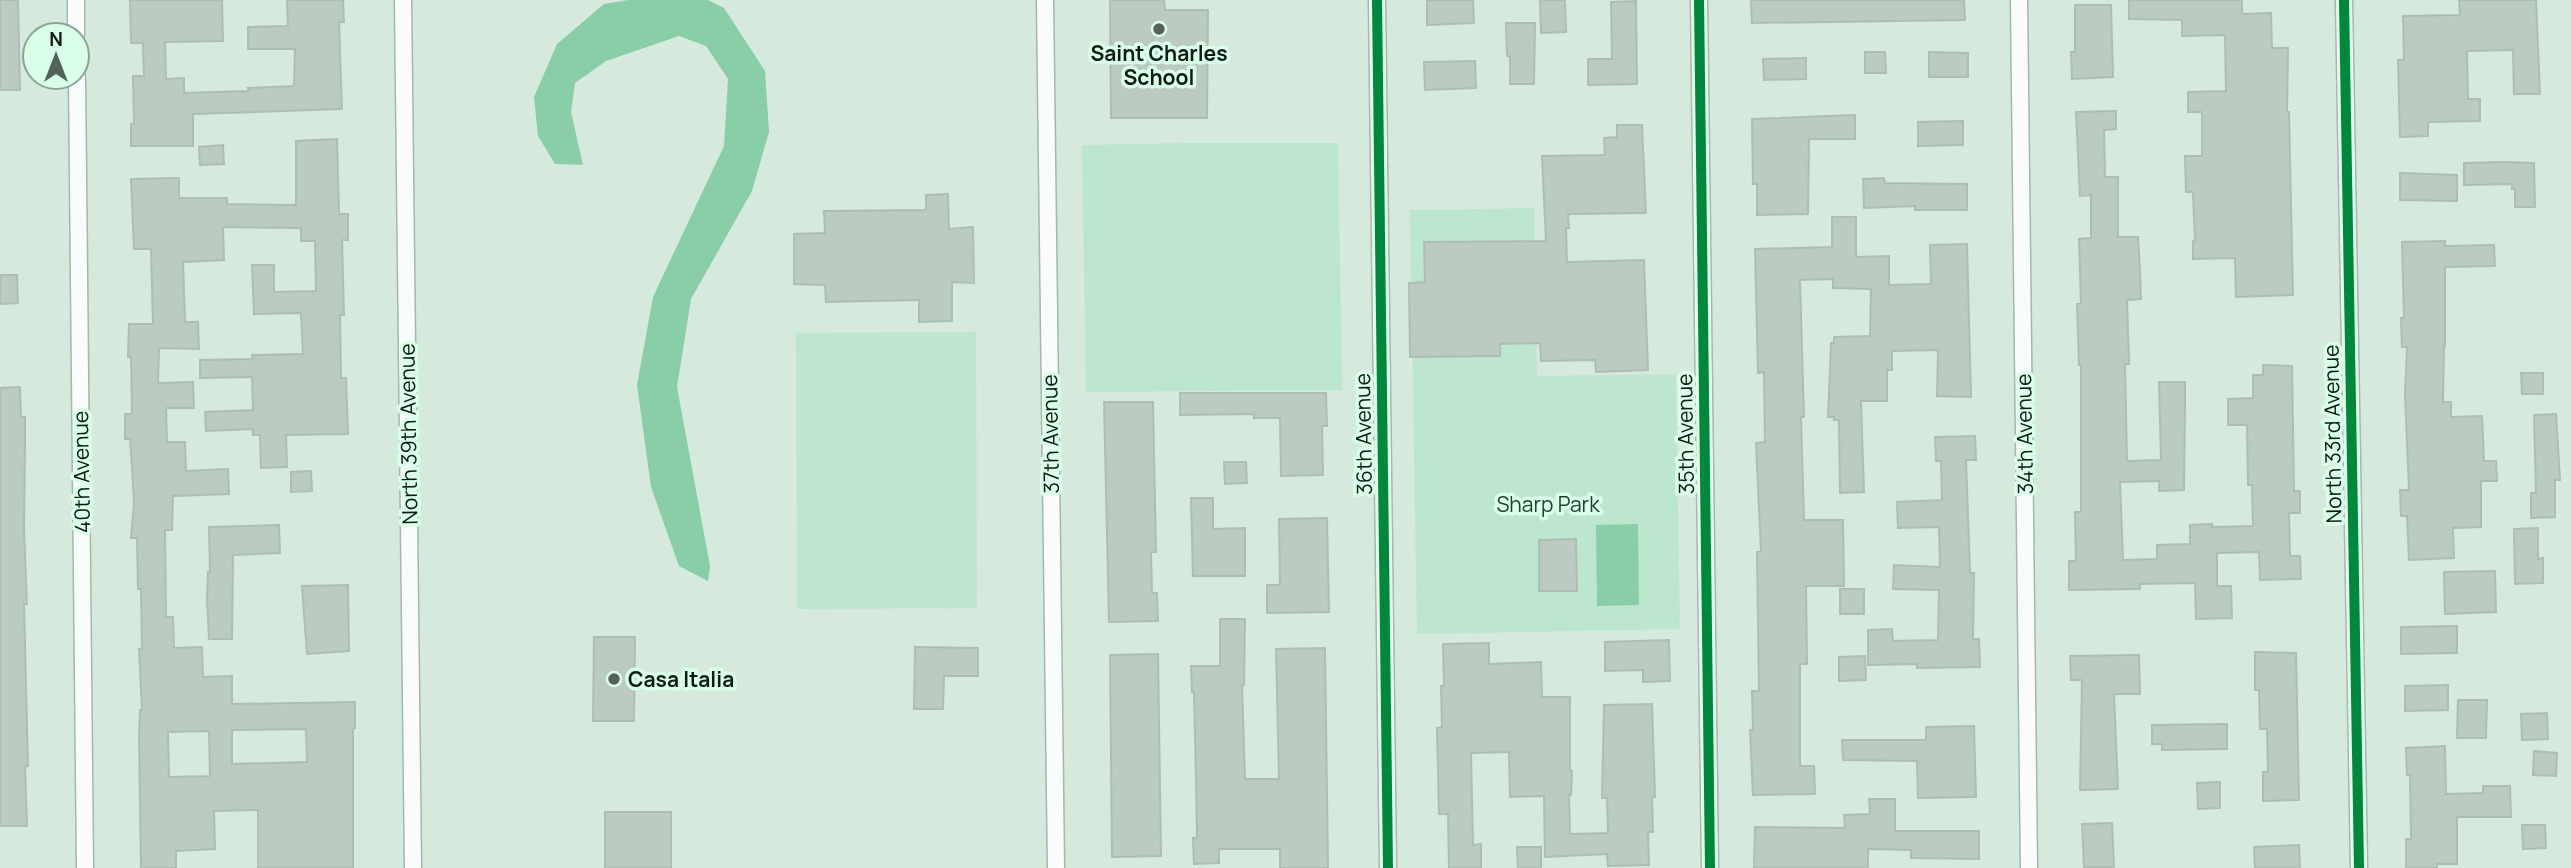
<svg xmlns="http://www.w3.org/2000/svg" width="2571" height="868" viewBox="0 0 2571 868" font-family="Manrope,sans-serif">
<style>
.green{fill:#bde6cf}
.water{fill:#89cea9}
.building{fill:#bbcbc2;stroke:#aebeb4;stroke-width:2;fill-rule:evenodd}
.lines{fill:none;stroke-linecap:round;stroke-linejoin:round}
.minor-casing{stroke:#a7b6ae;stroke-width:19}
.minor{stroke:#f9fcfa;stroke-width:16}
.cycleway-casing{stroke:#daffe9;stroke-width:15}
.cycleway{stroke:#00873e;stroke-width:10}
.poi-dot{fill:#54635a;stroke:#daffe9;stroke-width:2.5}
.labels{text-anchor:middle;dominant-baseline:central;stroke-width:7;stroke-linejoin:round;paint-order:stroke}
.poi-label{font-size:21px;font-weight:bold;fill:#0e1b14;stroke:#daffe9}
.street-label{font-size:21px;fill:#0e1b14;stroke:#daffe9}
.park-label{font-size:21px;fill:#1c432f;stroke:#daffe9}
</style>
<rect width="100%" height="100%" fill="#d5e9dd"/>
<path class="green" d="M1186,143H1338L1342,390L1086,392L1082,145Z
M1534,208L1537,376L1676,374L1680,629L1417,634L1410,210Z
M976,332L977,608L797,609L796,333Z"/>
<path class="water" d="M628,0H708L724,8L765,71L769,132L752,191L691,299L677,387L710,566L708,581L679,566L651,487L637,385L653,297L724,146L728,79L706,46L679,36L606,61L575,83L571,112L583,165L555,164L538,136L534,97L557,44L604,4Z
M1638,524L1639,605L1597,606L1596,525Z"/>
<path class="building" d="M0,0H18L20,90H0Z
M130,0H222L223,41L165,42L166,79L184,78V93L249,91L248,88L294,86L295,49H248V27L288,26L287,0H343L344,22H339L342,109L193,114V146H131V124H134L133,76H144L143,43H131Z
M1110,0H1164L1165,10H1208L1207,118H1111Z
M1427,0H1473L1474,23L1427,25Z
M1540,0H1565L1566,32L1541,33Z
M1751,0H1964L1965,20L1752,23Z
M2129,0H2242V14L2271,13L2272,48H2288L2287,112H2289L2293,295L2236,297L2235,258L2193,259V241H2195L2193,192H2186L2185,156H2202V112H2188V92L2226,91L2225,35L2182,36V20L2129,19Z
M2459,0H2536L2540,94H2514L2513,50L2467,51L2468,99H2480V121L2428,122V136L2400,137L2398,60H2404L2403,16L2460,15Z
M1636,1L1637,84L1588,85V59H1612L1611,2Z
M2075,5H2111L2113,77L2072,79L2071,52H2075Z
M1506,23H1535L1534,84H1510V56H1507Z
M1865,52H1885L1886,73H1865Z
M1929,52L1968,53V77H1929Z
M1806,58V79L1764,80L1763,59Z
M1475,61L1476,88L1425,90L1424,62Z
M2116,111V129L2104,130L2105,177H2118V237H2138L2140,272L2141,299L2127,300L2129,364H2125L2127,461L2161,460L2159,382H2185V404L2184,490L2159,491V481L2120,482L2123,560L2157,559V545L2190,544V525L2212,524V527L2253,526L2252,485H2248L2247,425H2228V399L2253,398V375H2263V365L2292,366L2294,491H2300V513H2289L2290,556H2300L2301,579L2260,580L2259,552L2217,553V586H2231L2232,618L2196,619L2195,583L2140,584V589L2069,590V561H2076L2075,512H2081V365H2079L2077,304H2081L2079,239L2091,238V195L2080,196L2076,112Z
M1855,115V139H1809L1808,214L1757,215V184H1753L1752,119Z
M1963,121V145L1918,146V122Z
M1617,125H1642L1646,213L1568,214L1569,228H1566L1567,262L1644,260L1648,370L1596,372L1595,360L1541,361L1540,343L1500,344V356L1410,357L1409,283L1425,282L1424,242L1546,241L1542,156L1605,155L1604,138L1617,137Z
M337,139L339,214H348V240H342L344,315H340L341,378H346L348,434L286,435L287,467L261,468L260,435H253V429L206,431L205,412L253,410L252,377L200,378V360L253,359L252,355L303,354L301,313L254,314L252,265H274V292L316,291L315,241H301V228L223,227L224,260L183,262L185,322H198L199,349L159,348L158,383L193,382L194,408H166L167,442H185L186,471L228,469L229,494L173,496L172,530H165L166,617H173L174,648L202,647L203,677L232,676V704L355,702V728H353V868H258V810L214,811L215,849L176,851V868H141L139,736L140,710H142L139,649H142L141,589H138L137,538H131L134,503L132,468L130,439H125V414H132L131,357H128L129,324H153L151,249H134L131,179L179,178V198H227V204L296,205V141ZM306,729L307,762L232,764V730ZM209,731L210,776L169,777L168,732Z
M223,145L224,164L200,165L199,147Z
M2504,162L2534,163L2535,207H2515V189H2512V184L2464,185V163Z
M2400,173L2457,175V201L2400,200Z
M1884,178L1885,183L1967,184V210H1915V206L1864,208L1863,179Z
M948,194L949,229L973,227L974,283L952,282V321L919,322V300L826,302L825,285L794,284V234L825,233L824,211L926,210V195Z
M1832,217H1856V257L1889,256V285L1931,284L1930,245L1967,244L1971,397L1937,396L1938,350L1892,351V370H1887V401H1861L1864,492L1840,493L1839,420H1834V417H1828L1831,343H1834V337L1870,336L1871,289L1833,288V279L1800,280L1804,417H1801L1804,520H1843L1844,586H1806L1807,664H1800V766H1814L1815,794L1753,795L1750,730H1753L1752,691H1759L1757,552H1761L1756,443L1765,442L1764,372L1758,373L1755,249L1832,247Z
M2445,241V246L2494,245L2495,266L2445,267V346H2444L2443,402H2451V417L2482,416L2484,461H2496L2497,481H2481V527L2453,528L2454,558L2409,560L2407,516H2401L2400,490H2409L2405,395L2407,347H2402L2401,318H2404L2402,242Z
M0,275H17L18,303L0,304Z
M2521,373H2543V394H2522Z
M20,387L21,417H25V442L24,530L27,604H24L28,766L25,767L27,826H0V388Z
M1180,393H1326L1327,426H1322L1323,475L1281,476L1280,418H1254V414L1180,415Z
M1104,402H1153L1156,552H1151L1152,593H1157L1158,621L1109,622Z
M2556,414L2560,480H2555V517L2531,518V493H2536L2534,415Z
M1975,436L1976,460H1966L1970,573H1974L1973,639H1979L1980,667L1917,668V664L1868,665V630L1892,629L1893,641L1938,640L1939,590L1893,589L1894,565L1940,567L1939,527L1898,528L1897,502L1942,500L1941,461H1936L1935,437Z
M1224,462H1246L1247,483L1225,484Z
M311,471L312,491L291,492V472Z
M1191,498H1213V529L1245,528V576H1193Z
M1327,518L1329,612L1267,613V585H1280L1279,519Z
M279,525L280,553L233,555L232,639H209L207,599L208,572H210L209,527Z
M2538,528V559L2543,558V583L2515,584L2514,529Z
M1576,539L1577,591H1539V540Z
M2495,571L2496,612L2445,614L2444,572Z
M348,585L349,651L307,654L302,586Z
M1840,589H1864V614H1840Z
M1220,619H1245L1244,685H1242L1245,779H1279L1276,649L1325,648L1328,868H1280V849H1219V863L1194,864L1193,838H1197L1196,778L1194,692H1192L1191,666H1220Z
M2457,626V653L2401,654V627Z
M594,637H635L634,721H593Z
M1669,640L1670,681L1643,682V670L1605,671V642Z
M1489,643V664L1541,662L1542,697H1570V771H1572L1571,795H1569L1570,834L1608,833L1607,798H1602L1604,705L1652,704L1655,797H1652L1653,832H1648L1649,865L1608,866L1607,854L1545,857L1544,796L1510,797L1509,752L1471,753L1473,845L1481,844V868H1449L1448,814H1439L1437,728L1442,727L1441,686H1444L1443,644Z
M915,647L978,648V676H944L943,709H914Z
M2255,652L2296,653L2299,800L2263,801V772H2268L2267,729H2260L2259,690H2255Z
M1158,654L1161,856L1112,857L1110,655Z
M2139,655L2140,694H2114L2118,789L2080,790L2082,680H2071L2070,656Z
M1865,656L1866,680L1839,681V657Z
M2448,685V710L2405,711V686Z
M2458,700H2487L2486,738H2457Z
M2547,713L2548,739L2522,740L2521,714Z
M2227,724V749L2162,750V744H2152V725Z
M1974,726L1976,797L1918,798L1917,761L1843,760L1842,740H1926V727Z
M2445,746L2446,794L2483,793V786H2510L2511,817H2457V864H2437V868H2406V839H2411L2410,775H2407L2406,748Z
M2534,751L2557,753L2556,776L2533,775Z
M2220,782V808L2198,809L2197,783Z
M1869,799H1895V831H1979V859L1911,858V850L1868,849V868H1754L1755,827L1845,828L1844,815L1870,814Z
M605,812H671V868H605Z
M2112,823L2114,867H2084L2082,824Z
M2522,825H2545L2546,848L2523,849Z
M2299,845L2300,868H2255L2254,847Z
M1517,847H1541V868H1518Z"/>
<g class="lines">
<g class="minor-casing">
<path id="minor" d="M76,0V35
M403,0L413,868
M1045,0L1056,868
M1377,0L1388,868
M1699,0L1710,868
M2019,0L2029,868
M2344,0L2359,868
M77,77L85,868"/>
</g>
<use href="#minor" class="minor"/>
<g class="cycleway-casing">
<path id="cycleway" d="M1377,0L1388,868
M1699,0L1710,868
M2344,0L2359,868"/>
</g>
<use href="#cycleway" class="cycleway"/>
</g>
<g class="poi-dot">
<circle cx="1159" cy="29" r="7"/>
<circle cx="614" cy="679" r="7"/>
</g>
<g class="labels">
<g class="poi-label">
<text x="1159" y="53">Saint Charles<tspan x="1159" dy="24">School</tspan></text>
<text x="628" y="679" text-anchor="start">Casa Italia</text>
</g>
<g class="street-label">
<text transform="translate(408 434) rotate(-91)">North 39th Avenue</text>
<text transform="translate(1050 434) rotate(-91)">37th Avenue</text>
<text transform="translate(1363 434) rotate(-91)">36th Avenue</text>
<text transform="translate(1685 434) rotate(-91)">35th Avenue</text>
<text transform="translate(2024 434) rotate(-91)">34th Avenue</text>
<text transform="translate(2332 434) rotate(-91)">North 33rd Avenue</text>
<text transform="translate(81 472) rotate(-91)">40th Avenue</text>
</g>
<g class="park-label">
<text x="1548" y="504">Sharp Park</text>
</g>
</g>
<g transform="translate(56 56)"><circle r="33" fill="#daffe9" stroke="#88a494" stroke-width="2"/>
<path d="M0-5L12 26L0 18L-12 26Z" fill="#54635a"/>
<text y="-10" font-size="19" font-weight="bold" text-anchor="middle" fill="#0e1b14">N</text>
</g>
</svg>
